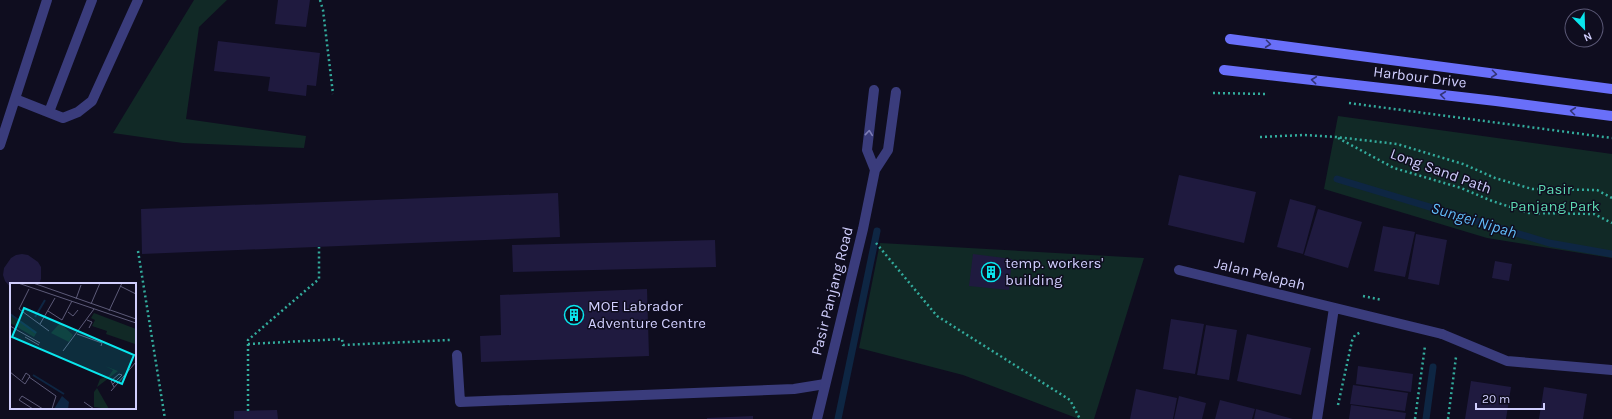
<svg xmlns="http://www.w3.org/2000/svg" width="1612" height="419" viewBox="0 0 1612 419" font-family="Karla,sans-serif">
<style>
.green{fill:#112926}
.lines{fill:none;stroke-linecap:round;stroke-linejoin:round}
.stream{stroke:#0e2643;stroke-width:7}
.building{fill:#1f1a3f}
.path{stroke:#33ac9d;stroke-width:2.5;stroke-dasharray:2 3;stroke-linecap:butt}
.lane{stroke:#3a3c7c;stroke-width:10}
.street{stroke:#3a3c7c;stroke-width:10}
.secondary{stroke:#696ff9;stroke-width:10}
.oneway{stroke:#333476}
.oneway2{stroke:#7e7eb6}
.labels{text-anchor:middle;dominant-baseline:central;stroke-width:3;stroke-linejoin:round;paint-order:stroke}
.street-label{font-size:15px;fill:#d0cefd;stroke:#0f0d1f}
.park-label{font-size:15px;fill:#5dd9b2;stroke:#0f0d1f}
.poi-label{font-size:15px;fill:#d0cefd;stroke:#0f0d1f;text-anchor:start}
.water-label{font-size:16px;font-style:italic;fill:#60bcf8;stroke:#0f0d1f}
.inset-river{fill:none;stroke:#0e2643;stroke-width:2}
.inset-road{fill:none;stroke:#5c5a78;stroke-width:1}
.view{fill:#0ae6ed;fill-opacity:0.15;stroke:#0ae6ed;stroke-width:2}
.inset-edge{fill:none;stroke:#d0cefd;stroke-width:2}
</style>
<rect width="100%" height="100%" fill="#0f0d1f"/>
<path class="green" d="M194,0H227L199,27L186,119L306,136L304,148L183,143L113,133Z
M1338,116L1612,154V258L1487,238L1324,189Z
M880,243L1144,258L1094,419H1079L963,375L859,348Z"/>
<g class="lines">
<path class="stream" d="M1337,179L1549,243L1612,254
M838,419L877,231
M1426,419L1433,367"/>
</g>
<path class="building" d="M278,0H310L306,27L275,24Z
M218,41L320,53L316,86L307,85L306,96L268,91L270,77L214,71Z
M1179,175L1256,192L1244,243L1168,225Z
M558,193L560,237L142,254L141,209Z
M1290,199L1316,206L1303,254L1277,247Z
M1318,209L1362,222L1348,268L1304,255Z
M1383,226L1415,232L1405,277L1374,271Z
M1416,234L1447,240L1439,285L1408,279Z
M715,240L716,267L513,272L512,245Z
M22,254L28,255L38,262L41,267V279L39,284H11V288L5,281L3,275L4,268L11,258L16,255Z
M973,254L1012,259L1009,290L969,286Z
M1495,261L1512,264L1509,281L1492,278Z
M647,289L649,356L481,362L480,336L501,335L500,295Z
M1171,319L1204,324L1195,374L1163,369Z
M1206,325L1237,330L1229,380L1197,375Z
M1247,334L1311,348L1301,395L1237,381Z
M1358,366L1413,374L1411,392L1356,384Z
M1471,381L1511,387L1506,419H1465Z
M1353,385L1408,393L1405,411L1350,404Z
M1544,387L1587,394L1583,419H1539Z
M1136,389L1177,398L1173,419H1130Z
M1179,396L1206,403L1202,419H1174Z
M1220,400L1255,409L1252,419H1215Z
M1351,405L1406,413L1405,419H1349Z
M1256,409L1293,419H1254Z
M277,410L278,419H234V411Z
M753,416V419H707V418Z"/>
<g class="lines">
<path class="path" d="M320,0L323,10L333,94
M1213,93L1268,94
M1349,103L1612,138
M1260,137L1304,135L1336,137L1397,144L1463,164L1495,178L1532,189L1597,190L1612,198
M1338,138L1394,168L1461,188L1492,201L1529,213L1594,214L1612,223
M876,243L937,316L1070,400L1080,419
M138,251L165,419
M1363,296L1382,300
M248,344L342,339L343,345L450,340
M1338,405L1352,341L1355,335L1361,332
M248,411V340L319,279V247
M1415,419L1425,346
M1448,419L1456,357"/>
<path class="lane" d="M15,99L63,118L78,112L92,101L138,0
M49,112L92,0
M0,145L47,0
M1442,334L1507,361L1612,370
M457,355L460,402L794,389L825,384"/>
<path class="street" d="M874,90L867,150L875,170
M1179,270L1442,334
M817,419L863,229L875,170L888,150L896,92
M1317,419L1334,308"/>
<path class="secondary" d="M1230,39L1612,89
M1224,70L1496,101L1612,116"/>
</g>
<defs><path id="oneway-chevron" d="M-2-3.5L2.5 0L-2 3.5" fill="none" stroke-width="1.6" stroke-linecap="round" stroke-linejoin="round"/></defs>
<g class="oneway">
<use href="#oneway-chevron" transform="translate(1268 44) rotate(7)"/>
<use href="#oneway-chevron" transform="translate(1494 74) rotate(7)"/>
<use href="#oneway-chevron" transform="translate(1314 80) rotate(-174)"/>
<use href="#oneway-chevron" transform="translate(1443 95) rotate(-173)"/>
<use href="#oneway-chevron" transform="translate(1573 111) rotate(-173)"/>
</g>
<use class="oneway2" href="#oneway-chevron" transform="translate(869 133) rotate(-84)"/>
<defs>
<g id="building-ring" transform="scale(1)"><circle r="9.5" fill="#0f0d1f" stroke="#0ae6ed" stroke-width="1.5"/><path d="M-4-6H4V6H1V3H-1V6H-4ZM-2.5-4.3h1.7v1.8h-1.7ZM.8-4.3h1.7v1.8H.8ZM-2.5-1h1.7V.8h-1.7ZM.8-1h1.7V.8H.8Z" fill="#0ae6ed"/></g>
</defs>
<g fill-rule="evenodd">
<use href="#building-ring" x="991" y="272"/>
<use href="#building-ring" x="574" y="315"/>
</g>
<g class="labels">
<g class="street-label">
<text transform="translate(1420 77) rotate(7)">Harbour Drive</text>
<text transform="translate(1441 171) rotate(20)">Long Sand Path</text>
<text transform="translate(1260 274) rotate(14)">Jalan Pelepah</text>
<text transform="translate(832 291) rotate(-76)">Pasir Panjang Road</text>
</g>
<g class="park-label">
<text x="1555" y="189">Pasir<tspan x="1555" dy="17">Panjang Park</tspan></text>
</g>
<g class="poi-label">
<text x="1005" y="263">temp. workers'<tspan x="1005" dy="17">building</tspan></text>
<text x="588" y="306">MOE Labrador<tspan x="588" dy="17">Adventure Centre</tspan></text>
</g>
<g class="water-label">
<text transform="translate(1474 220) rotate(17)">Sungei Nipah</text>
</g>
</g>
<g transform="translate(10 283)">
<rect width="126" height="126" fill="#0f0d1f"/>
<path d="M0,30L27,49L24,54L0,40ZM84,30L126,46L125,61L96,51L97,48L82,43L85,37L81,35ZM50,40L63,52L59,59L41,50ZM95,83L108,88L87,104L90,96L99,93L103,87ZM87,105L99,126L84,124V109Z" fill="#112926"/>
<path d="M52,113L59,119L58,126H44Z" fill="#0e2643"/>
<path class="inset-river" d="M0,31L26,50M25,34L35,17M23,92L54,111"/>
<path class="inset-road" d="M8,0L126,40M23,0L126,36M110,3L126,11M19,6L9,26L39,48M66,16L71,2M81,21L90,0M38,28L52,37L62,18M99,28L112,0M58,29L63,33L68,27M77,37L82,39L79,45M30,41L45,15M0,43L30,60M67,51L92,60L91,63M15,54L29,62M53,68L84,26M0,89L15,101L20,93L16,90L12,97M19,94L46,113L42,126M102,102L112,92M104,104L101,98L109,91L112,92M101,108L126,79M74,119L84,126M23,126L9,117L12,113L33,126"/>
<path class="view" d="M14,25L124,72L112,101L2,54Z"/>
<rect width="126" height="126" class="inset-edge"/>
</g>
<g transform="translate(1584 28) rotate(157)"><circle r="19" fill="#0f0d1f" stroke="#5c5a78"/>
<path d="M0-3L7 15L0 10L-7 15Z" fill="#0ae6ed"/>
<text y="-6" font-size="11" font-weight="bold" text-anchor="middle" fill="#d0cefd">N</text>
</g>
<path d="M1476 403v6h68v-6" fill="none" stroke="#d0cefd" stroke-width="2"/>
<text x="1482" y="403" font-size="12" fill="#d0cefd" stroke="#0f0d1f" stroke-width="3" paint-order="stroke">20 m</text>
</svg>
